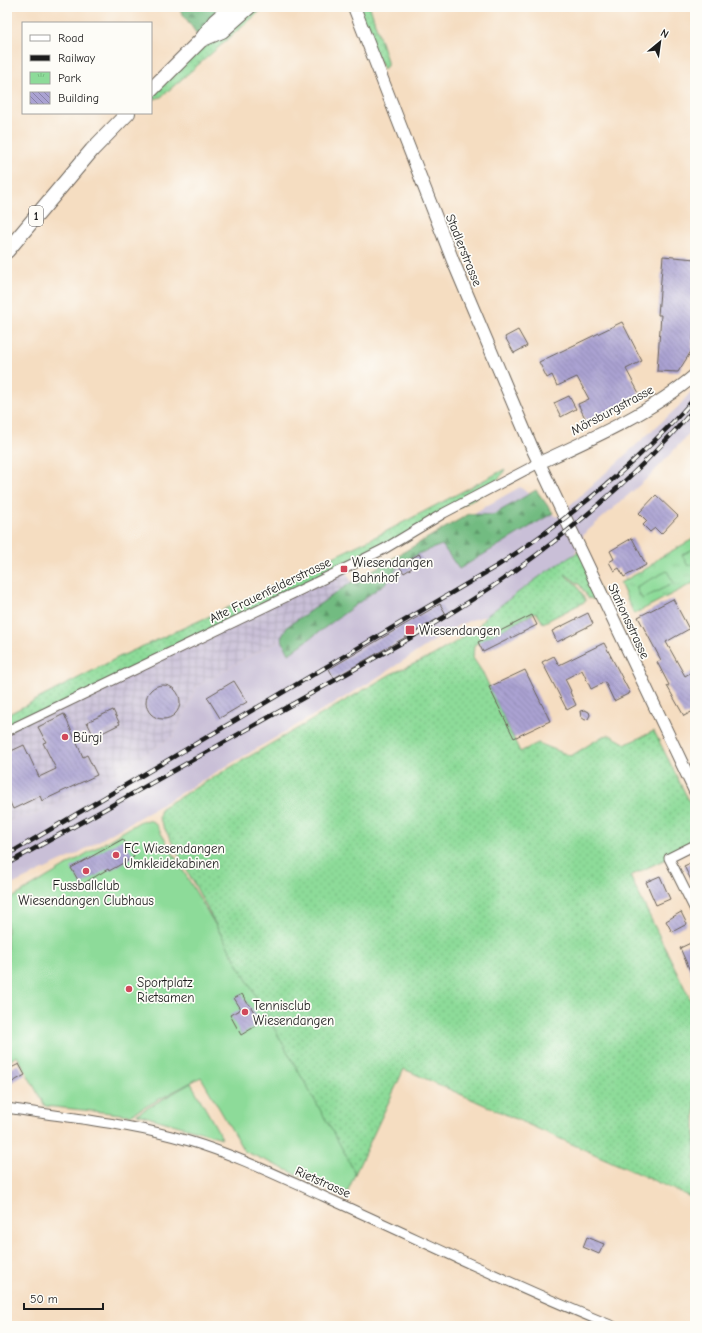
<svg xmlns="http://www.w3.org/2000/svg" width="702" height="1333" viewBox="0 0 702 1333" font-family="'Comic Neue',sans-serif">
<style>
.industrial{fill:url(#industrial-grid)}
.railway{fill:#c9bfd7}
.grass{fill:url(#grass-dots);stroke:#547c5a}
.forest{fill:url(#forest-firs);stroke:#476c4e}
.park{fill:url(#park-tufts);stroke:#547c5a}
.pitch{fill:#8ddb99;stroke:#547c5a}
.building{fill:url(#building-back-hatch)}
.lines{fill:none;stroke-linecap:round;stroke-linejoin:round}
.street-casing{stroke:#686056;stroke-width:11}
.secondary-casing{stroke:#686056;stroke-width:14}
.primary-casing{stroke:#686056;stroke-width:16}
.street{stroke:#fff;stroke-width:9}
.secondary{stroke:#fff;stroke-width:12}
.primary{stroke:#fff;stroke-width:14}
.rail-casing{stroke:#1c1c1c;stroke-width:4.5}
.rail{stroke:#fdfcf7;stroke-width:3;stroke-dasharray:9;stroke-linecap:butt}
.poi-dot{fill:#d1495b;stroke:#fdfcf7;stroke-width:1.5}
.labels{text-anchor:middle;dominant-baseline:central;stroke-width:3.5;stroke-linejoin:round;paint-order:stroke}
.shield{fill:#fdfcf7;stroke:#605f5e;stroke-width:1}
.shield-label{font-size:12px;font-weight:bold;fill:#1c1c1c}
.street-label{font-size:13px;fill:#1c1c1c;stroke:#fdfcf7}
.poi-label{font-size:13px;fill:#1c1c1c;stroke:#fdfcf7;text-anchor:start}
</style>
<defs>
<pattern id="industrial-grid" width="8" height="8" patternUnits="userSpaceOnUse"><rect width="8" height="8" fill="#c9bfd7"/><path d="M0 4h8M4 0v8" fill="none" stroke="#aca4b8"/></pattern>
<pattern id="grass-dots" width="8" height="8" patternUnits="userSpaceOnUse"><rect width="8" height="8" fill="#8ddb99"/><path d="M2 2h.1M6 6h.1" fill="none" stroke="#79bb83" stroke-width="1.8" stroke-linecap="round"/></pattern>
<pattern id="forest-firs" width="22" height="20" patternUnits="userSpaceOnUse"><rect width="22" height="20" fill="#72bb81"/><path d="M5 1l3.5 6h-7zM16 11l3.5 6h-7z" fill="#5d9769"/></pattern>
<pattern id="park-tufts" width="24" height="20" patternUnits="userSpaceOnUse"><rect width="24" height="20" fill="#8ddb99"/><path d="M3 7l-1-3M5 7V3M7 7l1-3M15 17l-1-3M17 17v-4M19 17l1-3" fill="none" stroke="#79bb83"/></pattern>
<pattern id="building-back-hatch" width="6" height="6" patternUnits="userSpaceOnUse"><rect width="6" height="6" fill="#aaa2d2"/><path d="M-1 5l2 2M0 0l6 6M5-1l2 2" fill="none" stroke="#8a83aa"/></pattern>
</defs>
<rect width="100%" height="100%" fill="#fdfcf7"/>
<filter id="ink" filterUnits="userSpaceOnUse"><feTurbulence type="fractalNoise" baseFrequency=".025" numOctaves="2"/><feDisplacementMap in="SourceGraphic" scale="8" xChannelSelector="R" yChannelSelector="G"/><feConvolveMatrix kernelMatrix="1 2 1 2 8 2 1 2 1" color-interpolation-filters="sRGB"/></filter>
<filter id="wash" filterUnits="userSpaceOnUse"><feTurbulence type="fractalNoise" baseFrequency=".012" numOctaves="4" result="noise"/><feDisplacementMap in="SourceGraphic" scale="16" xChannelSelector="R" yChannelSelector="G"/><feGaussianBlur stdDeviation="0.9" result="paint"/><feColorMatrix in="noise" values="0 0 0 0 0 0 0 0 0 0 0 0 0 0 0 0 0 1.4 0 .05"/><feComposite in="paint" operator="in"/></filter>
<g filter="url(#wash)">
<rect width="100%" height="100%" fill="#f5ddc1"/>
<path class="industrial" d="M344,569L352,582L288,626L282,640L244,659L196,687L174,736L123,769L32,816L16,818L7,823V731Z"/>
<path class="railway" d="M695,387V427L651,475L584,534L574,555L546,572L486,616L474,619L459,625L367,684L73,856L7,887V823L16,818L32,816L123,769L174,736L196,687L244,659L282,640L281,638L288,626L352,582L520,487L557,517L678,407Z"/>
<path class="grass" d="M231,7H265L161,97L151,100V90Z
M350,7H370L387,61V66L384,69Z
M505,469L502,475L484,493L384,549L7,731V715L119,657L221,611L383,533Z
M580,549L604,601L588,598L580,585L565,574C567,578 571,580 575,583C579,588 582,595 586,601L543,623L536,612L474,645L473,658L483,673L520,752L538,743L571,756L603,736L610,735L626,744L654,731L695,813V845L630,876L695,1009V1199L404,1069L355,1174L223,938L159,818L161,808L391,674L432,656L459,640L478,627L486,616L546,572L575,554Z"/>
<path class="forest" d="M178,7H231L201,40Z
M536,490L553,513L459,569L442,545L420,553L399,565L388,581L289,654L281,638L288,626L352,582L469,514L493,515Z"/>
<path class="park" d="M695,538V582L634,614L620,583L649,567L659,558Z"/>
<path class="pitch" d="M695,548V562L688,566L682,555Z
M667,571L674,583L642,599L636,587Z
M149,820L155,823L223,938L348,1159L355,1174L346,1196L244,1151L201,1077L130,1115L45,1106L17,1056L7,1062V901L141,821Z
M191,1083L222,1138L137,1114Z"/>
<g id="blocks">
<path class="building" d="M663,256L695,259V317L692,350L678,372L657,371L661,315H658Z
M622,322L642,361L626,369L640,395L587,422L578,404L589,399L577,377L557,386L552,375L547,378L539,362Z
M518,330L527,346L514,353L505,337Z
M569,396L576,409L561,417L554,403Z
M656,495L678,516L661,534L655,528L650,532L643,525L647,521L639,513Z
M632,538L646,565L624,577L619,568L614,571L609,562L614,559L610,551Z
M419,554L423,561L404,573L399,566Z
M673,599L689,629L666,642L685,676L695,670V710L684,716L667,686L669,685L657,662L661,660L638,617Z
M440,604L446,614L334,678L329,669Z
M588,613L593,624L557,642L552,631Z
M532,615L537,625L483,652L478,642Z
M604,643L630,693L614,701L605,682L591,689L582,670L565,679L571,691L570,692L576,705L567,710L542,662L554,656L559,665Z
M525,670L550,721L514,738L489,687Z
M234,681L247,702L220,718L207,697Z
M146 702a17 17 0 1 1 34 0a17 17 0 1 1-34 0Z
M113,710L120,724L94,737L87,722Z
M585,710L589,712L590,715L588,719L585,720L581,717L580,711Z
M64,714L83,757L87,755L97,775L42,801L40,796L13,809L7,796V753L24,745L39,777L56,769L43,743L46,742L38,727Z
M123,839L134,857L109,871L108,869L81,885L71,868Z
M695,861V888L684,866Z
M660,876L670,899L656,905L646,882Z
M681,912L687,924L672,932L666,921Z
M695,941V982L680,948Z
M242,994L248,1004H249L261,1023L241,1035L230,1015L241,1009L234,998Z
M19,1064L25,1075L7,1085V1070Z
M587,1237L604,1244L599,1254L583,1247Z"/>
</g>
</g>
<g filter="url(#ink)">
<use href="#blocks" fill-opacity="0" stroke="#686056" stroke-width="1"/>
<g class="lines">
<g class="street-casing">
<path id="street" d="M7,731L344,569L384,549L444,513L539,463
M695,845L669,858L695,910
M7,1108C68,1118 130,1123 189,1141C236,1155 280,1177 325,1197C421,1240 515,1287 613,1326"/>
</g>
<g class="secondary-casing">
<path id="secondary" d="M354,7L453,261L532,448L695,791
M539,463C591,439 652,412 695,375"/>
</g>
<g class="primary-casing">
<path id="primary" d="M201,40L222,31L249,7
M151,90L201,40L215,21L231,7
M7,251L92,150L128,113"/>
</g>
<use href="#street" class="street"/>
<use href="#secondary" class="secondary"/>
<use href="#primary" class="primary"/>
<g class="rail-casing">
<path id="rail" d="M7,855L497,566C570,518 637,464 695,398
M7,864L412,637C446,616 480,596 512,573C579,525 642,470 695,408"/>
</g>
<use href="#rail" class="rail"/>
</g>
</g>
<g class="poi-dot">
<rect x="340" y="565" width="8" height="8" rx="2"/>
<rect x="405" y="625" width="10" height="10" rx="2"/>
<circle cx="65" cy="737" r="4"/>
<circle cx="116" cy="855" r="4"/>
<circle cx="86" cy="871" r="4"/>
<circle cx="129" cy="989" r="4"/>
<circle cx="245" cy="1012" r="4"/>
</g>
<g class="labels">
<rect class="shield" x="29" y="206" width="14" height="20" rx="3"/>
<g class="shield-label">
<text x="36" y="216">1</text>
</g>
<g class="street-label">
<text transform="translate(464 250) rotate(68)">Stadlerstrasse</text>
<text transform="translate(612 410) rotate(-28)">Mörsburgstrasse</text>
<text transform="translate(270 590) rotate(-26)">Alte Frauenfelderstrasse</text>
<text transform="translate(629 621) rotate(65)">Stationsstrasse</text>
<text transform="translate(323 1182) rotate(24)">Rietstrasse</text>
</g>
<g class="poi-label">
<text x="352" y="562">Wiesendangen<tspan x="352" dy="15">Bahnhof</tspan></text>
<text x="419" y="630">Wiesendangen</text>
<text x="73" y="737">Bürgi</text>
<text x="124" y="848">FC Wiesendangen<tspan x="124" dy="15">Umkleidekabinen</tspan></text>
<text x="86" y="885" text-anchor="middle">Fussballclub<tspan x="86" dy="15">Wiesendangen Clubhaus</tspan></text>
<text x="137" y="982">Sportplatz<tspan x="137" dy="15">Rietsamen</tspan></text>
<text x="253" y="1005">Tennisclub<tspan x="253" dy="15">Wiesendangen</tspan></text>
</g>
</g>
<rect width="702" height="1333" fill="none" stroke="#fdfcf7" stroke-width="24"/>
<rect x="22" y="22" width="130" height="92" fill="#fdfcf7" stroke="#a3a29f"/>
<rect x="30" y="35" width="20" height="6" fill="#ffffff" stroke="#a3a29f"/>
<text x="58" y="42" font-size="12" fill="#1c1c1c">Road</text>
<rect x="30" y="55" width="20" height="6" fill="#1c1c1c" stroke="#a3a29f"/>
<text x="58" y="62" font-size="12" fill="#1c1c1c">Railway</text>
<rect x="30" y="72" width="20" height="12" fill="url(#park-tufts)" stroke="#a3a29f"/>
<text x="58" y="82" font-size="12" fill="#1c1c1c">Park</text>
<rect x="30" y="92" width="20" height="12" fill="url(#building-back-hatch)" stroke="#a3a29f"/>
<text x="58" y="102" font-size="12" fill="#1c1c1c">Building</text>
<g transform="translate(660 42) rotate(29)" stroke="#fdfcf7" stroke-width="3" paint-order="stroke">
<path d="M0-3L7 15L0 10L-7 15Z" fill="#1c1c1c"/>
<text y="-6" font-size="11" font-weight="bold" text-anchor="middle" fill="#1c1c1c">N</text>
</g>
<path d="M24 1303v6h79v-6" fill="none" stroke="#1c1c1c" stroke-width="2"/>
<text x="30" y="1303" font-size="12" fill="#1c1c1c" stroke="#fdfcf7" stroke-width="3" paint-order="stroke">50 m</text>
</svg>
